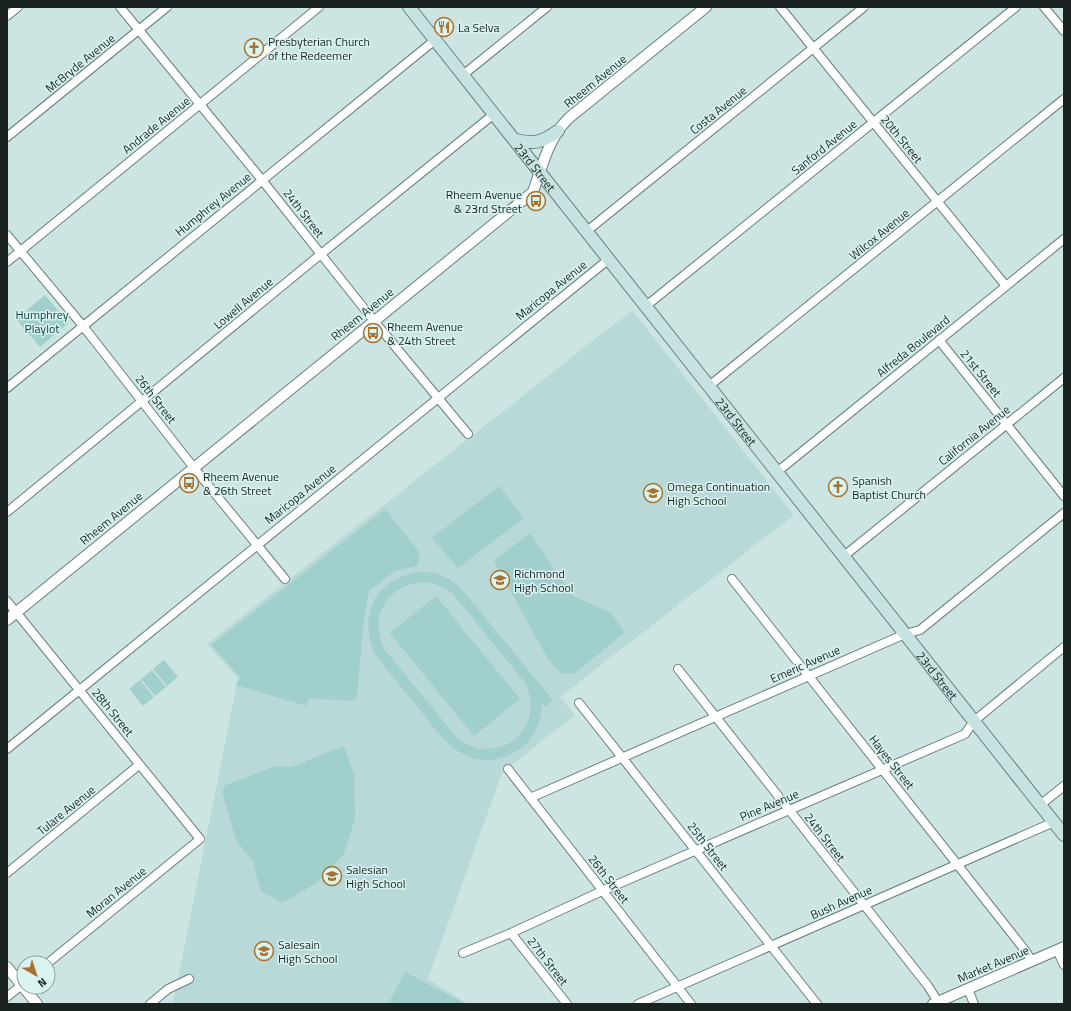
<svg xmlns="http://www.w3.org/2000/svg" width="1071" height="1011" viewBox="0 0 1071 1011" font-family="'Titillium Web',sans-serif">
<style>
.built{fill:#b8d9d7}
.green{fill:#a1cfcc;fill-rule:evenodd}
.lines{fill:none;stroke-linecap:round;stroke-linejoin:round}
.minor-casing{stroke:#687f7d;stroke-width:10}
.tertiary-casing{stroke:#687f7d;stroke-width:12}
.secondary-casing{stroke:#687f7d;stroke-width:14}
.minor{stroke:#fff;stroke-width:8}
.tertiary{stroke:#fff;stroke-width:10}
.secondary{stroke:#c6e3e2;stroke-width:12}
.labels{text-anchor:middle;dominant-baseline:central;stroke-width:3;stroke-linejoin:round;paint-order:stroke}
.poi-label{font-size:12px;fill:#1a2322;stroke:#d9f3f1;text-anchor:start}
.street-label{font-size:12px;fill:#1a2322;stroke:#d9f3f1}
.park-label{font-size:12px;fill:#063c3a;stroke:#d9f3f1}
</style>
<rect width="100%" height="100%" fill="#cce5e3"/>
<path class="built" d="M632,310L794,515L560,697L575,715L502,773L428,979L468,1004H173L238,678L207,644Z"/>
<path class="green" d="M45,295L68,323L40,347L16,319Z
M499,486L524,518L458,568L432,538Z
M385,509L420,553L417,566L395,571L369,591L364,619L357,696L353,701L309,698L306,706L236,685L240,677L211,645Z
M530,533L573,596L611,613L625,632L574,674L561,673L549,661L494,561Z
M419,572C435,572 447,576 459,586L553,700L545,707L542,703C542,721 534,740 518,750C509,756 500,759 490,760C454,762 435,728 415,704C402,687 387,671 375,654C357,615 377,578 419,572ZM420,582C433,582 442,586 452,593L526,684C546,729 499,768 458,739L384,649C369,617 386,587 420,582Z
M436,596L520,699L474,736L390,633Z
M164,660L178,677L167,686L153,669Z
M152,670L166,687L155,696L141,679Z
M140,680L154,697L143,706L129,689Z
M344,746L354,775L355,818L344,854L318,882L282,903L261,891L253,862L236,840L222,791L226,785L276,766L291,767Z
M405,972L466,1004H388Z"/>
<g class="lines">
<g class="minor-casing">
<path id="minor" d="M120,7L262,180L374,321L468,434
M780,7L1006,286
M1044,7L1064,31
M7,16L18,7
M463,75L547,7
M7,137L167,7
M587,231L864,7
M7,235L83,326L194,468L285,579
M7,262L319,7
M646,306L1016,7
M939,340L1064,496
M709,386L1064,99
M7,388L435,40
M777,472L1064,239
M7,512L321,254L494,114
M844,556L1064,378
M732,579L1024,949L1032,961
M7,601L200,839L48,963
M678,669L928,986L938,1002
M579,703L817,1004
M7,749L609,259
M508,769L691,1004
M530,798L905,634L920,630L1064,513
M1040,805L1064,786
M7,873L139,765
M511,933L567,1004
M1057,950L1064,965
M463,953L511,933L602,891L965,734L974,721L1064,647
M968,989L974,1004
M7,997L24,983
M150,1004L168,989L189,979
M638,1004L1054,822"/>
</g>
<g class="tertiary-casing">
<path id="tertiary" d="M7,620L533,192C540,172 546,149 558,131C561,126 566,121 570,117L706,7
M7,967L37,1004
M933,1004L1064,947"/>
</g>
<g class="secondary-casing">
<g id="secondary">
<path id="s1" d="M409,7L1064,835"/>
<path d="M515,140C535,144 541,143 558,131"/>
</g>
</g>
<use href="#minor" class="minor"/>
<use href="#tertiary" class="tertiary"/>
<use href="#secondary" class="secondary"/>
</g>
<defs>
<g id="restaurant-ring" transform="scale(1)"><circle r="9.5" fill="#d9f3f1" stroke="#a9722e" stroke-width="1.5"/><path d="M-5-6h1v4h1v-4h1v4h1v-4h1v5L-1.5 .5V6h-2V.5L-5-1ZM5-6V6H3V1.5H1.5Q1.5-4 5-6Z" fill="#a9722e"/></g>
<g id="church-ring" transform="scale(1)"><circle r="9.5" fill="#d9f3f1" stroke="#a9722e" stroke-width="1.5"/><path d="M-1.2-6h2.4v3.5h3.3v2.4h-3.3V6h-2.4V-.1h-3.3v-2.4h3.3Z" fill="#a9722e"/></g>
<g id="bus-ring" transform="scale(1)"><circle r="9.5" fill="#d9f3f1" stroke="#a9722e" stroke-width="1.5"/><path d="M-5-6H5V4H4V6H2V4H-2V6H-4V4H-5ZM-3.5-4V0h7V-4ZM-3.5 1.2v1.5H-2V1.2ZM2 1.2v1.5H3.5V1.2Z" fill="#a9722e"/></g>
<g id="school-ring" transform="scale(1)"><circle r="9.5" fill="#d9f3f1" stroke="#a9722e" stroke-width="1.5"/><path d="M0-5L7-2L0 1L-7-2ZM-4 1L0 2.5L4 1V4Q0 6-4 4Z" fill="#a9722e"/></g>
</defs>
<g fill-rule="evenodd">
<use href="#restaurant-ring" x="444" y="27"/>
<use href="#church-ring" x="254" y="48"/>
<use href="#bus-ring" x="536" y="201"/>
<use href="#bus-ring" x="373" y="333"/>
<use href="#bus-ring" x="189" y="483"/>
<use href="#church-ring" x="838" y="487"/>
<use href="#school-ring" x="653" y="493"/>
<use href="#school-ring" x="500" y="580"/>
<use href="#school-ring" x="332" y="876"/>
<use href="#school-ring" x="264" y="951"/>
</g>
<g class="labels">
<g class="poi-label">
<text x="458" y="27">La Selva</text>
<text x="268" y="41">Presbyterian Church<tspan x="268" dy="14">of the Redeemer</tspan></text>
<text x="522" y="194" text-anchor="end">Rheem Avenue<tspan x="522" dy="14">&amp; 23rd Street</tspan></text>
<text x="387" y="326">Rheem Avenue<tspan x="387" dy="14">&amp; 24th Street</tspan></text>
<text x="203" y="476">Rheem Avenue<tspan x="203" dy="14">&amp; 26th Street</tspan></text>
<text x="852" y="480">Spanish<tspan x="852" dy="14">Baptist Church</tspan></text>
<text x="667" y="486">Omega Continuation<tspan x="667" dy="14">High School</tspan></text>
<text x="514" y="573">Richmond<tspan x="514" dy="14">High School</tspan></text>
<text x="346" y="869">Salesian<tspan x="346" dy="14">High School</tspan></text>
<text x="278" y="944">Salesain<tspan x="278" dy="14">High School</tspan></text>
</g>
<g class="street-label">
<text transform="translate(80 63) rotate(-39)">McBryde Avenue</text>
<text transform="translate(595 81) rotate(-39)">Rheem Avenue</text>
<text transform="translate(718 110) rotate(-39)">Costa Avenue</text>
<text transform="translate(156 125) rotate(-39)">Andrade Avenue</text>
<text transform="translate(902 139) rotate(51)">20th Street</text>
<text transform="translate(824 147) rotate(-39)">Sanford Avenue</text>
<text stroke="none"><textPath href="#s1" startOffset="204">23rd Street</textPath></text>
<text transform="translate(213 204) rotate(-39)">Humphrey Avenue</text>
<text transform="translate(304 213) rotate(52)">24th Street</text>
<text transform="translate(879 234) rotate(-39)">Wilcox Avenue</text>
<text transform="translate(551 290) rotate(-39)">Maricopa Avenue</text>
<text transform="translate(243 303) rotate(-40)">Lowell Avenue</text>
<text transform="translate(362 314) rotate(-39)">Rheem Avenue</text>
<text transform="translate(913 346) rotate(-39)">Alfreda Boulevard</text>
<text transform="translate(981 373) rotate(51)">21st Street</text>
<text transform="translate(156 399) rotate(52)">26th Street</text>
<text stroke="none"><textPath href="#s1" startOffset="528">23rd Street</textPath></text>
<text transform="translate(974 435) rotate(-39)">California Avenue</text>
<text transform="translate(300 494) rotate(-39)">Maricopa Avenue</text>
<text transform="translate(111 518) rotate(-39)">Rheem Avenue</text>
<text transform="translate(805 664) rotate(-24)">Emeric Avenue</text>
<text stroke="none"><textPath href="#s1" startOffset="852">23rd Street</textPath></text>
<text transform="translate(113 712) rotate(51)">28th Street</text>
<text transform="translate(892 762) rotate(52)">Hayes Street</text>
<text transform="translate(769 805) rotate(-23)">Pine Avenue</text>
<text transform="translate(66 810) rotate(-39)">Tulare Avenue</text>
<text transform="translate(825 837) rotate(52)">24th Street</text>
<text transform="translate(708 846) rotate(52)">25th Street</text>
<text transform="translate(609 879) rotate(52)">26th Street</text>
<text transform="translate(116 892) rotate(-39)">Moran Avenue</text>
<text transform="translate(841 902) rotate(-24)">Bush Avenue</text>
<text transform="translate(548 961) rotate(52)">27th Street</text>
<text transform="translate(993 964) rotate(-23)">Market Avenue</text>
</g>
<g class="park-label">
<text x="42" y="314">Humphrey<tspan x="42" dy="14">Playlot</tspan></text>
</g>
</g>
<rect width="1071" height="1011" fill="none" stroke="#1a2322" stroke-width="16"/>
<g transform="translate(36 975) rotate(141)"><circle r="19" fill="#d9f3f1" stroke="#8da09e"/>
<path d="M0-3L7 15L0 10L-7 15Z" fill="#a9722e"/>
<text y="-6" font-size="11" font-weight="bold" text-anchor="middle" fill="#1a2322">N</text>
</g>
</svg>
